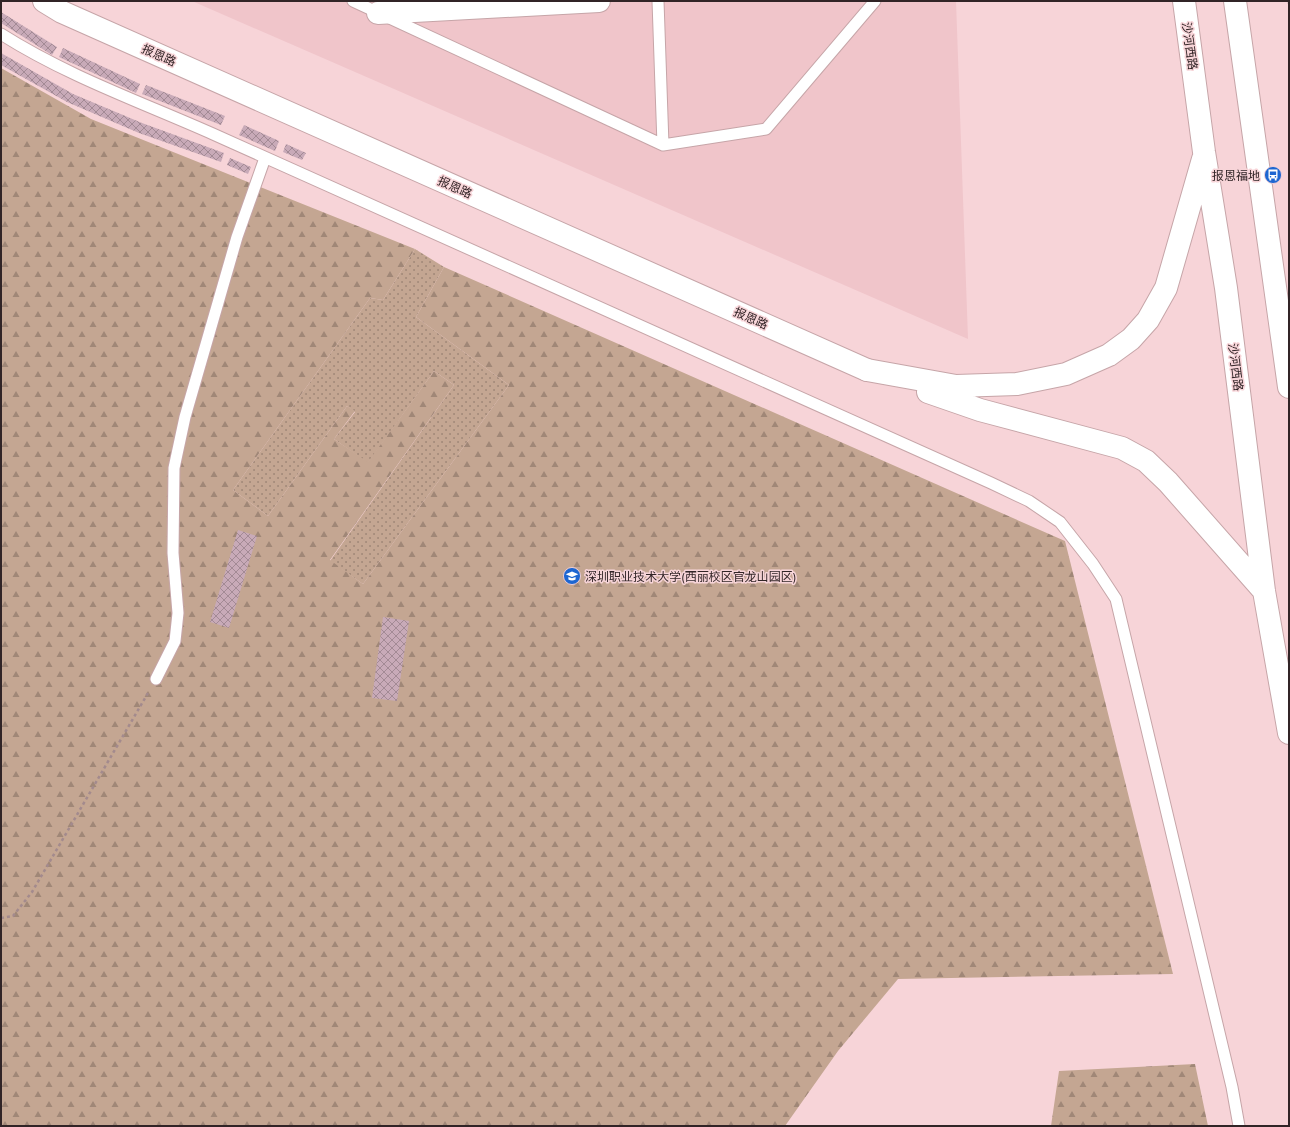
<svg xmlns="http://www.w3.org/2000/svg" width="1290" height="1127" viewBox="0 0 1290 1127" font-family="Mulish,'Noto Sans SC',sans-serif">
<style>
.built{fill:#f0c5ca}
.grass{fill:url(#grass-dots)}
.forest{fill:url(#forest-firs)}
.building{fill:url(#building-cross-hatch)}
.lines{fill:none;stroke-linecap:round;stroke-linejoin:round}
.lane-casing{stroke:#c6a5a8;stroke-width:13}
.street-casing{stroke:#c6a5a8;stroke-width:24}
.primary-casing{stroke:#c6a5a8;stroke-width:24}
.path{stroke:#a38a8d;stroke-width:2.5;stroke-dasharray:3 3;stroke-linecap:butt}
.lane{stroke:#fff;stroke-width:11}
.street{stroke:#fff;stroke-width:22}
.primary{stroke:#fff;stroke-width:22}
.labels{text-anchor:middle;dominant-baseline:central;stroke-width:3;stroke-linejoin:round;paint-order:stroke}
.street-label{font-size:12px;fill:#312426;stroke:#f7d4d8}
.poi-label{font-size:12px;fill:#312426;stroke:#f7d4d8;text-anchor:end}
</style>
<defs>
<pattern id="grass-dots" width="8" height="8" patternUnits="userSpaceOnUse"><rect width="8" height="8" fill="#c4a692"/><path d="M2 2h.1M6 6h.1" fill="none" stroke="#a08777" stroke-width="1.8" stroke-linecap="round"/></pattern>
<pattern id="forest-firs" width="22" height="20" patternUnits="userSpaceOnUse"><rect width="22" height="20" fill="#c4a692"/><path d="M5 1l3.5 6h-7zM16 11l3.5 6h-7z" fill="#a08777"/></pattern>
<pattern id="building-cross-hatch" width="8" height="8" patternUnits="userSpaceOnUse"><rect width="8" height="8" fill="#c8aab8"/><path d="M0 0l8 8M0 8l8-8" fill="none" stroke="#a38a95"/></pattern>
</defs>
<rect width="100%" height="100%" fill="#f7d4d8"/>
<path class="built" d="M192,1H956L968,339Z"/>
<path class="grass" d="M415,249L444,267L416,317L509,385L363,584L330,561L454,385L434,371L368,463L334,439L355,412L347,406L268,516L233,490L370,298L383,300Z"/>
<path class="forest" d="M1,68L91,119L415,249L383,300L370,298L233,490L268,516L347,406L355,411L334,439L368,462L434,371L454,385L330,560L363,584L509,385L416,317L444,267L1065,541L1173,974L898,979L838,1051L785,1126H1Z
M1195,1064L1208,1126H1051L1059,1071Z"/>
<path class="building" d="M1,12L57,47L52,55L1,23Z
M63,48L140,84L136,93L59,57Z
M1,53L73,94L142,123L224,153L221,162L139,133L67,102L1,65Z
M146,85L225,116L221,125L142,94Z
M244,125L279,141L275,151L239,135Z
M286,144L306,153L302,160L283,152Z
M230,158L251,167L248,174L227,165Z
M238,530L257,536L229,628L210,622Z
M383,617L409,621L397,701L372,698Z"/>
<g class="lines">
<g class="lane-casing">
<path id="lane" d="M353,1L663,145L766,129L875,1
M658,1L663,145
M1,34C67,76 141,102 213,134L991,483L1029,501L1060,522L1093,564L1116,599L1232,1087L1239,1126
M156,679L175,641L178,613L173,553L174,468L185,417L237,237L265,158"/>
</g>
<g class="street-casing">
<path id="street" d="M44,1L62,12L867,370
M378,13L599,1"/>
</g>
<g class="primary-casing">
<path id="primary" d="M1184,1L1204,152L1226,288L1264,591L1289,733
M1235,1L1289,387
M867,370L956,386L1017,384L1066,374L1109,355L1131,339L1148,320L1166,288L1203,159
M928,392L980,410L1122,448L1146,461L1168,482L1264,591"/>
</g>
<path class="path" d="M1289,1V7
M1,918L13,916L32,892L148,693"/>
<use href="#lane" class="lane"/>
<use href="#street" class="street"/>
<use href="#primary" class="primary"/>
</g>
<defs>
<g id="bus-disc" transform="scale(0.9)"><circle r="9.5" fill="#1d66d1" stroke="#f7d4d8"/><path d="M-5-6H5V4H4V6H2V4H-2V6H-4V4H-5ZM-3.5-4V0h7V-4ZM-3.5 1.2v1.5H-2V1.2ZM2 1.2v1.5H3.5V1.2Z" fill="#fff"/></g>
<g id="university-disc" transform="scale(0.9)"><circle r="9.5" fill="#1d66d1" stroke="#f7d4d8"/><path d="M0-5L7-2L0 1L-7-2ZM-4 1L0 2.5L4 1V4Q0 6-4 4Z" fill="#fff"/></g>
</defs>
<g fill-rule="evenodd">
<use href="#bus-disc" x="1273" y="175"/>
<use href="#university-disc" x="572" y="576"/>
</g>
<g class="labels">
<g class="street-label">
<text transform="translate(1190 46) rotate(82)">沙河西路</text>
<text transform="translate(159 55) rotate(24)">报恩路</text>
<text transform="translate(455 187) rotate(24)">报恩路</text>
<text transform="translate(751 318) rotate(24)">报恩路</text>
<text transform="translate(1236 367) rotate(83)">沙河西路</text>
</g>
<g class="poi-label">
<text x="1260" y="175">报恩福地</text>
<text x="585" y="576" text-anchor="start">深圳职业技术大学(西丽校区官龙山园区)</text>
</g>
</g>
<rect width="1290" height="1127" fill="none" stroke="#312426" stroke-width="4"/>
</svg>
